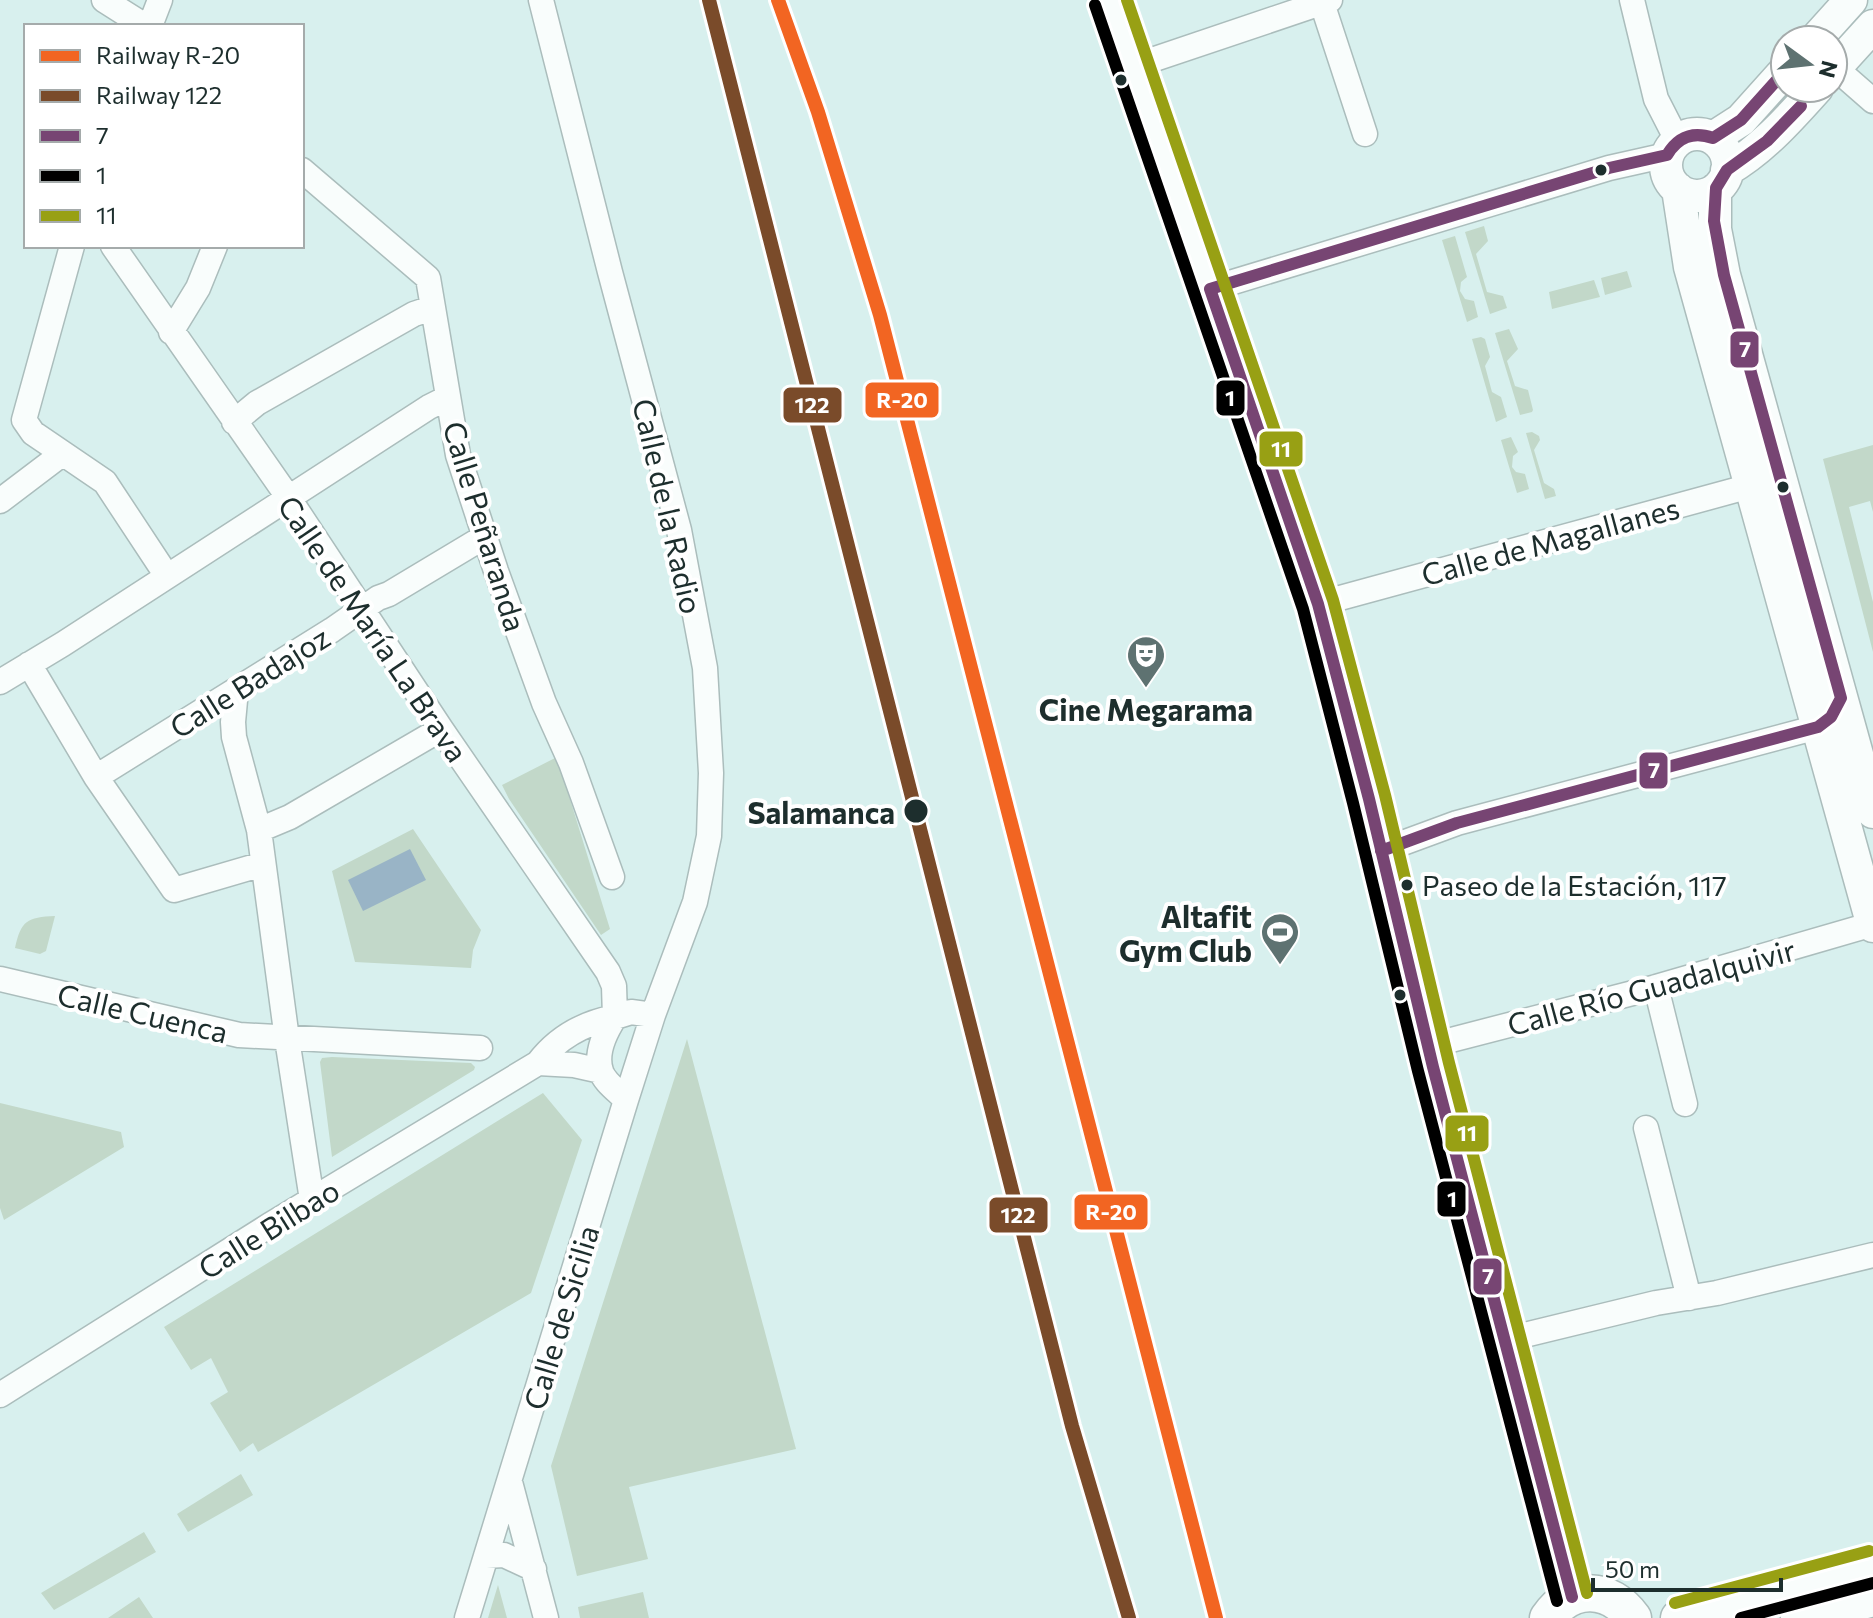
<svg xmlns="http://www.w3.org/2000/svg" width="1873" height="1618" viewBox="0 0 1873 1618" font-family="Commissioner,sans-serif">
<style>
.green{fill:#c2d8c9}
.water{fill:#99b4c6}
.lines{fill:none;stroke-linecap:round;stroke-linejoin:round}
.street-casing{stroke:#abbdbc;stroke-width:27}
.secondary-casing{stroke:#abbdbc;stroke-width:35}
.primary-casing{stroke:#abbdbc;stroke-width:39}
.street{stroke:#f9fdfc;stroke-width:24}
.secondary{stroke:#f9fdfc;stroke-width:32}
.primary{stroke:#f9fdfc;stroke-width:36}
.bus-1-casing{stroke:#fff;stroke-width:18}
.bus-2-casing{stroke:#fff;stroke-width:18}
.bus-3-casing{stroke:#fff;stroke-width:18}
.bus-1{stroke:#774573;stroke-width:12}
.bus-2{stroke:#000;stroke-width:12}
.bus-3{stroke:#98a014;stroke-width:12}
.rail-1-casing{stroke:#fff;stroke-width:20}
.rail-2-casing{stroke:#fff;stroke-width:20}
.rail-1{stroke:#f26522;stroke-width:14}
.rail-2{stroke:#7a4b2a;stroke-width:14}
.bus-dot{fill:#1d2e2d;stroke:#fff;stroke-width:3}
.labels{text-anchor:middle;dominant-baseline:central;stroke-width:8;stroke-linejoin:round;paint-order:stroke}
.bus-label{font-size:28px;fill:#1d2e2d;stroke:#fff;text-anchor:start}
.street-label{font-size:30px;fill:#1d2e2d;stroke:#fff}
.poi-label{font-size:30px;font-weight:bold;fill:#1d2e2d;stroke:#fff}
.stop-label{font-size:30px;font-weight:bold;fill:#1d2e2d;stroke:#fff;text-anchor:end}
.line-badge{stroke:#fff;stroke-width:3}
.badge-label{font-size:22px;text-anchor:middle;font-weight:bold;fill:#fff}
</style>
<rect width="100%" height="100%" fill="#d8f0ee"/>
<path class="green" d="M1484,226L1488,241L1476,254L1487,292L1503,296L1507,308L1490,314L1465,232Z
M1455,236L1467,277L1461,282L1460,291L1465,299L1474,301L1478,317L1467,322L1442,240Z
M1627,271L1632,287L1605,295L1601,278Z
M1594,280L1600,297L1552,309L1549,292Z
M1509,329L1518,349L1507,361L1515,386L1528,390L1533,410L1532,412L1520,415L1495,333Z
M1481,337L1485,339L1490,357L1485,366L1492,392L1501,397L1507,417L1496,422L1472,339Z
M1532,432L1539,436L1540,440L1534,450L1544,483L1554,489L1556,496L1545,499L1526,433Z
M1511,437L1518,452L1513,456L1512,467L1516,472L1525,474L1529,489L1517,493L1501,440Z
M1873,445V512L1870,501L1849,507L1873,602V652L1823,459Z
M557,757L610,929L601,935L509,799L502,785Z
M413,829L481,930L473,950L471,968L355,962L332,871Z
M55,916L46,951L40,954L15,948C21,921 27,917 55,916Z
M687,1039L796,1449L629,1487L648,1559L577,1576L551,1466Z
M332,1057L471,1063L475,1067L474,1070L332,1157L320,1062L322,1058Z
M543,1093L582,1140L531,1293L258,1452L253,1443L240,1452L210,1403L228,1392L211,1358L191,1370L164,1327Z
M0,1103L121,1132L124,1147L4,1220L0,1208Z
M241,1474L253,1495L188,1532L177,1514Z
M144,1532L156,1552L54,1610L41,1593Z
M498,1585L507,1618H488Z
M643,1592L649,1618H580L578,1607Z
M139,1597L153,1618H108Z"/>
<path class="water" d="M410,849L426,880L363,911L348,880Z"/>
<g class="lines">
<g class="street-casing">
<path id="street" d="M104,0L145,26
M1632,0L1656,99L1677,140
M1322,3L1365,134
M150,26L160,0
M1134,66L1330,0
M1833,66L1873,101
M302,170L428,278L458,455L496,571L544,703L571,763L612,877
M72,246L24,420L33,433L105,482L167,576
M1210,289L1609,168L1667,155
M171,332L198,288L215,246
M234,422L257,403L414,314L432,308
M0,501L62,454
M1318,604L1765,482
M29,664L96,777L174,890L263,864
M0,682L63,644L429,407L447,398
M236,690L233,722L234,737L259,830L287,1039L312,1200
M96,777L332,630L378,598L389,594L484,537
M259,830L290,817L441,729
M1381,851L1457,823L1818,727L1830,718
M0,979L239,1035L480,1048
M1656,987L1685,1104
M1428,1046L1656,987L1873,924
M538,1063L574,1065L601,1071
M626,1100C619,1092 604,1082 601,1071C595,1053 606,1031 615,1017L631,1012L653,1015
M1646,1128L1689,1298
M1504,1340L1656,1303L1717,1293L1873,1255
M0,1395L270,1225L538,1063C557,1038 584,1023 615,1017L614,986L608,972L441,729L288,497L113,246
M510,1482L546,1618
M486,1556L504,1555L534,1569
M467,1618L626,1100L653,1015L695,902L709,836L711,773L705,668L679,530L610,272L541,0"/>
</g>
<g class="secondary-casing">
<path id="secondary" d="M1815,40L1851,0
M1833,70L1873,26
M1666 165a31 31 0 1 1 62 0a31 31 0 1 1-62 0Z
M1713,138L1741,120L1785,71
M1727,170C1763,149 1790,118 1817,88
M1678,189L1690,267L1873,926
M1715,190V229L1724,275L1873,812"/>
</g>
<g class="primary-casing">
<path id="primary" d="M1110,0L1318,604L1369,799L1433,1067L1572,1597
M1548,1618C1571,1584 1610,1586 1633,1618
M1679,1618L1873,1566
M1799,1618L1873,1598"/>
</g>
<use href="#street" class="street"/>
<use href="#secondary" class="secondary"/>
<use href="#primary" class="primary"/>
<g class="bus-1-casing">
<path id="bus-1" d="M1381,851L1457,823L1818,727L1831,717L1841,698L1724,275L1714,221L1716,188L1727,170L1767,141L1801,106
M1572,1597L1433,1067L1369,799L1318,604L1210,289L1609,168L1667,155C1678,137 1693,131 1713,138L1741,120L1785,71"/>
</g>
<g class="bus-2-casing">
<path id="bus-2" d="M1095,5L1303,609L1353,803L1418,1071L1557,1601
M1741,1618L1873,1583"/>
</g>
<g class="bus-3-casing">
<path id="bus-3" d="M1127,0L1333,600L1385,795L1449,1063L1587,1593
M1675,1603L1869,1551"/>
</g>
<use href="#bus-1" class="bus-1"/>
<use href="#bus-2" class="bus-2"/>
<use href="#bus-3" class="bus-3"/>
<g class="rail-1-casing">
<path id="rail-1" d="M778,0L818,112L880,315L1216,1618"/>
</g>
<g class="rail-2-casing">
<path id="rail-2" d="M709,0L1072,1426L1129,1618"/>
</g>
<use href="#rail-1" class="rail-1"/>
<use href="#rail-2" class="rail-2"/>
</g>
<defs>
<g id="theatre-pin" transform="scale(2)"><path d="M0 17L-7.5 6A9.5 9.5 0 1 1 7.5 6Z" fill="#5e7271" stroke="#fff"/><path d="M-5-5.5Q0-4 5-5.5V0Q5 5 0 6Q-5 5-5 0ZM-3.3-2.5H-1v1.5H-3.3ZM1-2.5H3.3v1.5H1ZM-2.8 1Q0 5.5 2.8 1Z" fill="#fff"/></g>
<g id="stadium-pin" transform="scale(2)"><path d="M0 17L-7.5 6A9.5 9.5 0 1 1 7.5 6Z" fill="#5e7271" stroke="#fff"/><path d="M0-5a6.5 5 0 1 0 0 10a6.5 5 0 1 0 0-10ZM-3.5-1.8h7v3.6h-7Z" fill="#fff"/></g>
</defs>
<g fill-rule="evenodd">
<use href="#theatre-pin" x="1146" y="655"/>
<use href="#stadium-pin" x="1280" y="932"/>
</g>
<g class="bus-dot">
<circle cx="1121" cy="80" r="7"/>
<circle cx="1601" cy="170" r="7"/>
<circle cx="1783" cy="487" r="7"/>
<circle cx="916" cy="811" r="13"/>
<circle cx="1407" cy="885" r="7"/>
<circle cx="1400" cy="995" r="7"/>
</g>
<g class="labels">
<g class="bus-label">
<text x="1422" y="885">Paseo de la Estación, 117</text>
</g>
<g class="street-label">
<text transform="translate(669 506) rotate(77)">Calle de la Radio</text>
<text transform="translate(486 526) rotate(73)">Calle Peñaranda</text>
<text transform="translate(1550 540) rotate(-15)">Calle de Magallanes</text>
<text transform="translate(374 628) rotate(56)">Calle de María La Brava</text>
<text transform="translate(249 681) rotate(-32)">Calle Badajoz</text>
<text transform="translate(1651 986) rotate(-15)">Calle Río Guadalquivir</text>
<text transform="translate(143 1012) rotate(13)">Calle Cuenca</text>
<text transform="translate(268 1228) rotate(-32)">Calle Bilbao</text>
<text transform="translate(560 1317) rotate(-73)">Calle de Sicilia</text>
</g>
<g class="poi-label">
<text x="1146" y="708">Cine Megarama</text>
<text x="1252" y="915" text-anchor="end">Altafit<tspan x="1252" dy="34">Gym Club</tspan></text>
</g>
<g class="stop-label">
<text x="895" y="811">Salamanca</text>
</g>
</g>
<g class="line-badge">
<rect x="1729" y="330" width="31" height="39" rx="8" fill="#774573"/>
<rect x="1215" y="379" width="31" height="38" rx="8" fill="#000"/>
<rect x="864" y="381" width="76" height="38" rx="8" fill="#f26522"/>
<rect x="782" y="386" width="61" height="38" rx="8" fill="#7a4b2a"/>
<rect x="1258" y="430" width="46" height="38" rx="8" fill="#98a014"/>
<rect x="1638" y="751" width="31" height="39" rx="8" fill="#774573"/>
<rect x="1444" y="1114" width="46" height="39" rx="8" fill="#98a014"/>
<rect x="1436" y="1180" width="31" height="38" rx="8" fill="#000"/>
<rect x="1073" y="1193" width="76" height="38" rx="8" fill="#f26522"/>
<rect x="988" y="1196" width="61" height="38" rx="8" fill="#7a4b2a"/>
<rect x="1472" y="1257" width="31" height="39" rx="8" fill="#774573"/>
</g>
<g class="badge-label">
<text x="1745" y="357">7</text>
<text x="1230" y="406">1</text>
<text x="902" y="408">R-20</text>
<text x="812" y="413">122</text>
<text x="1281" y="457">11</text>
<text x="1654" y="778">7</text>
<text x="1467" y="1141">11</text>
<text x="1452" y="1207">1</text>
<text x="1111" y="1220">R-20</text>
<text x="1018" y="1223">122</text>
<text x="1488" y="1284">7</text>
</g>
<rect x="24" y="24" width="280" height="224" fill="#ffffff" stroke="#a5abab" stroke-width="2"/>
<rect x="40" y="50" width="40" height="12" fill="#f26522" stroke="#a5abab" stroke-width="2"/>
<text x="96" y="64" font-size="24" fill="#1d2e2d">Railway R-20</text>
<rect x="40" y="90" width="40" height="12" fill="#7a4b2a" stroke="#a5abab" stroke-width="2"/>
<text x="96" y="104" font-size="24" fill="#1d2e2d">Railway 122</text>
<rect x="40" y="130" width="40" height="12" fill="#774573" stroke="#a5abab" stroke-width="2"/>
<text x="96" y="144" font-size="24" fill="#1d2e2d">7</text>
<rect x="40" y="170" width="40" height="12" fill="#000000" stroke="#a5abab" stroke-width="2"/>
<text x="96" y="184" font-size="24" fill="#1d2e2d">1</text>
<rect x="40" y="210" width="40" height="12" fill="#98a014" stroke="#a5abab" stroke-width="2"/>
<text x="96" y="224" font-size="24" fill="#1d2e2d">11</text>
<g transform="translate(1809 64) rotate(105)"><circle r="38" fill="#ffffff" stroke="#a5abab" stroke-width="2"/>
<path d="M0-6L14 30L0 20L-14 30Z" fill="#5e7271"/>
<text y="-12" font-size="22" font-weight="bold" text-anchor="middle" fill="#1d2e2d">N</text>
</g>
<path d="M1593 1578v12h188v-12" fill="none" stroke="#1d2e2d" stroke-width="4"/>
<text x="1605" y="1578" font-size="24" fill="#1d2e2d" stroke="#ffffff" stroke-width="6" paint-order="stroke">50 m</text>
</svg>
